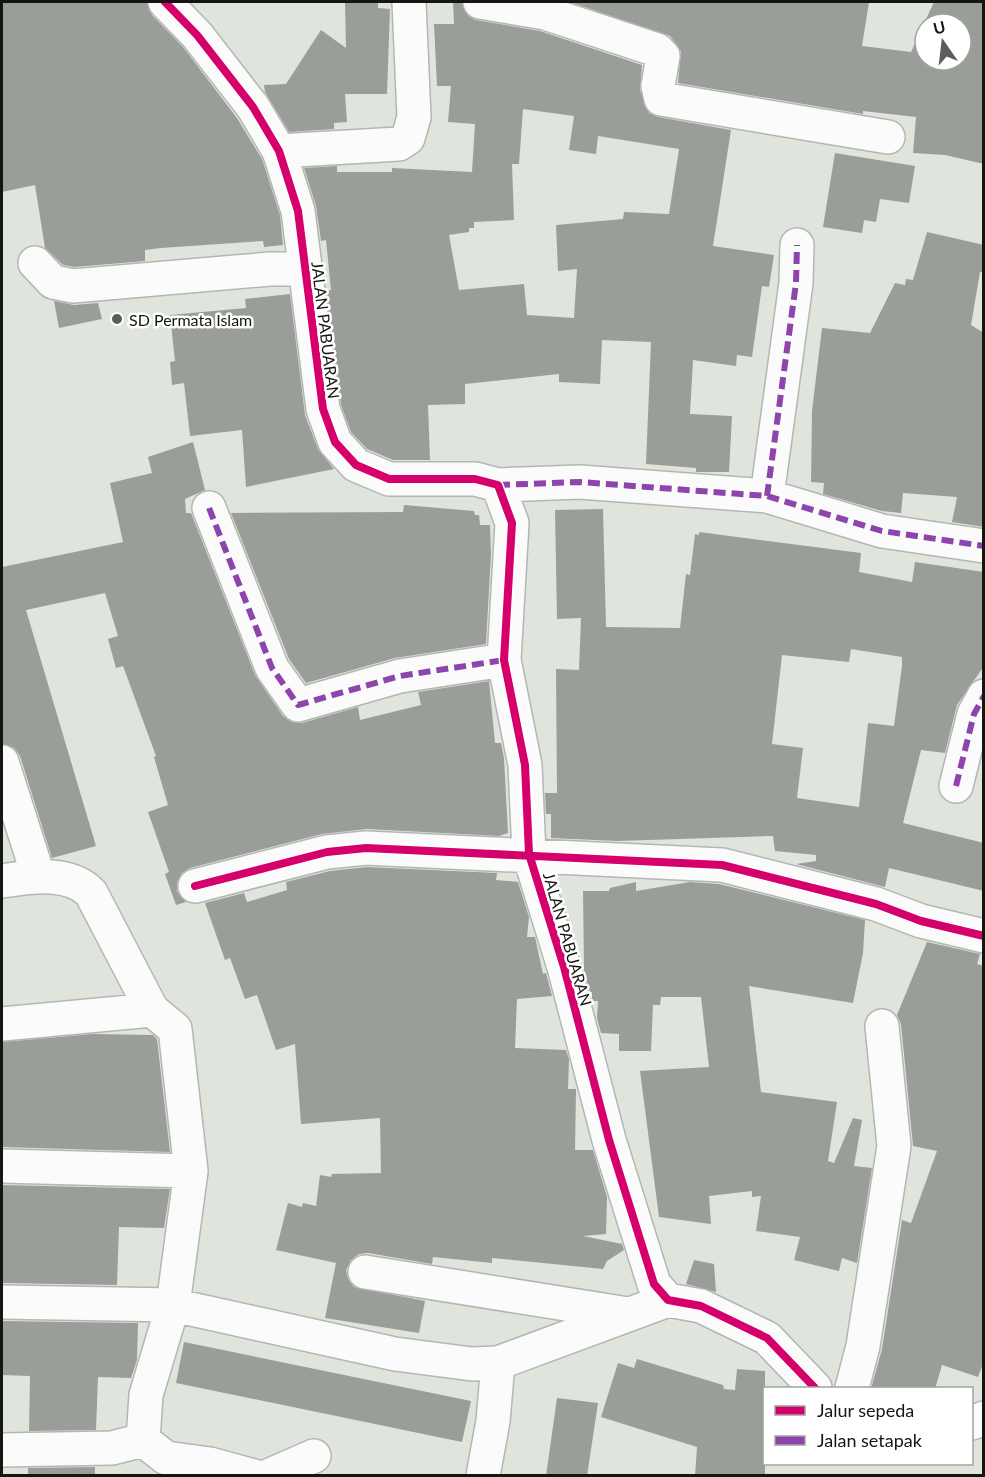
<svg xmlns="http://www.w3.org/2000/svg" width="985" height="1477" viewBox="0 0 985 1477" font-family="Lato,sans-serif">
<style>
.building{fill:#9a9e98;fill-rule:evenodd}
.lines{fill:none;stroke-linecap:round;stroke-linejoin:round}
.minor-casing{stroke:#b3b7b1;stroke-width:36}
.minor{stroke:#fafbfa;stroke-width:33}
.quiet{stroke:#8e44ad;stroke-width:6;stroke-dasharray:12 6;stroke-linecap:butt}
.cycleway-casing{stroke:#fff;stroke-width:11}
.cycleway{stroke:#d6006c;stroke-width:8}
.poi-dot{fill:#5a5e58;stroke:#fff;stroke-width:2}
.labels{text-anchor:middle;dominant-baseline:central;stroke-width:5;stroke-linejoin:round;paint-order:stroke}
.poi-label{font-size:16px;fill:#131611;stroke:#fff;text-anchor:start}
.street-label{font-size:16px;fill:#131611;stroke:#fff}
</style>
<rect width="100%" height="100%" fill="#dfe4dc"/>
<path class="building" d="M2,2H147L152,15L183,47L237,118L262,159L280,215L283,245L264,247L263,241L161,248L145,250V261L74,267L63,265L45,248L35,185L2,192Z
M453,2H462L468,16L476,20L540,31L642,65L640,90L649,113L658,117L731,130L713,246L774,255L769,287L762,286L752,357L737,355L736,366L693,360L690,414L732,416L729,472H696V468L646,464L651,342L602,340L600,384L559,382V374L465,384V404L428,405L430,460H393L367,449L351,432L341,405L327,291L331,290L326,240L321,241L316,206L304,168L337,166V172H392V168L472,172L475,124L448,122L451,86H437L434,24H454ZM523,109L574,116L569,150L596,154L598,136L679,149L669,214L624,212L623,219L556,225L558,271L577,269L574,318L527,315L524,284L459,290L449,235L469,232V228H474V222L514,220L512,164H519Z
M570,2H869L862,46L911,52L934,2H984V164L945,155L913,153L916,117L863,111V114L678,83L681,51L670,36ZM925,24H961V60H925Z
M345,3H378V8L390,9L387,94H345L347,122L334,123V129L289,132L265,92L264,85L286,84L321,30L346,48Z
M835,153L915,166L909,203L880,199L876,222L864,220L862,233L823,227Z
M927,232L984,245V272H980L971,325L984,333V527L952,522L957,497L903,493L901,513L882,511L823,494L824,483L811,482L812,411L822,328L870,333L895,283L905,285L906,279L913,280Z
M290,294L305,415L318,449L334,469L246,487L242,430L190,436L184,383L172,385L170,362L175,361L170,315L246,308L245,299Z
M54,301L74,305L98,303L102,319L59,328Z
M193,442L205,490L185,499L186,513H191L255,675L283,716L291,722L302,723L358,707L360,720L421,705L418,692L489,681L495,743H501L504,758L508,833L499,836L367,829L322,834L190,868L182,873L177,882V891L186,902L176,905L165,874L169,872L148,812L168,805L154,757L156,756L123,666L116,668L108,639L118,636L105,593L26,610L96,846L52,858L20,756L14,748L2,744V567L123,542L110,483L152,473L148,457Z
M404,505L474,511L475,515H479L480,525H490L491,554L486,644L395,658L306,683L289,659L231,513L403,512Z
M603,509L606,627L680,628L686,574L690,575L695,534L699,535V532L861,553L859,572L912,582L915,562L984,572V666L957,705L945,753L921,750L903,823L984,843V891L889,868L885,887L796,864L816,861V855L775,851L773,836L617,841L551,838V814H546L545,793H557L556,669L579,670L581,618L557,619L555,510ZM851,649L902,657V666L894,726L868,723L859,807L797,798L803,748L772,744L782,655L849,662Z
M367,867L497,873L496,880L518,882L529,917L527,937H535L543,974L546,973L552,996L517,999L515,1048L566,1050L569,1059L568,1089H576L575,1150H593L607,1197L606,1234L583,1236L622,1244L624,1250L607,1261L603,1269L492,1258V1263L433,1257L432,1264L368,1253L359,1254L351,1260L346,1270L348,1279L354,1287L425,1301L419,1333L325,1318L336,1263L276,1250L288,1203L302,1207L303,1203L316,1206L320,1175L331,1177L332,1174L381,1173L380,1118L301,1124L295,1044L276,1050L257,995L245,999L230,958L225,960L205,903L244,893L247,902L287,890L286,882L330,871Z
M636,882V891L690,882L719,884L865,920L863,953L853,1003L749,986L761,1092L837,1102L828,1161L834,1163L853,1118L862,1120L854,1166L872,1168L857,1263L842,1258L839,1271L794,1260L800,1237L756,1231L761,1196L752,1197V1191L709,1196L711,1224L659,1217L640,1071L709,1067L701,997H661L660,1005H653L651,1051H619V1034L601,1033L597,1018L598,1001H592V992L590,993L584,970L583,891H609L610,888Z
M927,942L980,954L977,964L984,966V1361L978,1377L942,1365L935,1389H871L882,1349L902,1220L911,1223L937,1151L913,1146L901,1024L897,1015Z
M93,1034L153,1035L157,1039L170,1152L2,1147V1042Z
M2,1185L170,1189L164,1228L119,1227L117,1285L2,1283Z
M694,1260L714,1264L716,1292L686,1284Z
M2,1321L138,1323L137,1360L131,1378L98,1377L96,1430L29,1431L30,1376L2,1375Z
M184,1342L471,1401L462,1442L176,1383Z
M637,1359L723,1385L724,1389L735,1390L737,1369L765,1371V1476H695L697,1447L601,1417L618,1363L634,1368Z
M557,1398L598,1403L587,1476H546Z
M95,1467V1476H28V1468Z"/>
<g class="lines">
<g class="minor-casing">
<path id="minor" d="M165,2L197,35L253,107L279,151L298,211L323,409L335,442L356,465L389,479H475L498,485L512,523L504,660L525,765L529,854L564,967L609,1140L654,1284L668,1300L701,1306L767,1338L815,1388
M480,2L545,13L657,50L663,56L658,86L661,99L888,137
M279,151L399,144L408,138L414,117L409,2
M35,263L53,282L73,286L270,269H305
M498,485L580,482L767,496L882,531L984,546
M767,496L796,283L797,245
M209,508L272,668L298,705L400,676L504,660
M2,762L38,875
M956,786L974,714L984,696
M2,881C30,877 69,870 91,893L152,1010L175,1029L191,1171L173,1305L146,1395L143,1440
M195,886L327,852L366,848L722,865L876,904L921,921L984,936
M2,1024L152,1010
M2,1166L191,1171
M365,1272L628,1314
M2,1302L173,1305L395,1354L472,1364L498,1363L668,1300
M852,1388L863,1346L894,1146L882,1026
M972,1423L984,1418
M143,1440L166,1458L210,1464L254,1476
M2,1450L112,1448L143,1440
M268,1476L314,1456
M483,1476L493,1421L498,1363"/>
</g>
<use href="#minor" class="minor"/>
<path class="quiet" d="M498,485L580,482L767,496L882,531L984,546
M767,496L796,283L797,245
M209,508L272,668L298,705L400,676L504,660
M956,786L974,714L984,696"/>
<g class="cycleway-casing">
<path id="cycleway" d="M165,2L197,35L253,107L279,151L298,211L323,409L335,442L356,465L389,479H475L498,485L512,523L504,660L525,765L529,854L564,967L609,1140L654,1284L668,1300L701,1306L767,1338L815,1388
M195,886L327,852L366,848L722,865L876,904L921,921L984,936"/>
</g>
<use href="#cycleway" class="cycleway"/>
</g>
<circle class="poi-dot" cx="117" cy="319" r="6"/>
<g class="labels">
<g class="poi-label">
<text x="129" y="319">SD Permata Islam</text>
</g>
<g class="street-label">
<text transform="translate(326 330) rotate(83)">JALAN PABUARAN</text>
<text transform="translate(568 939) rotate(74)">JALAN PABUARAN</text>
</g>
</g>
<rect width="985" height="1477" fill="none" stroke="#131611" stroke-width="6"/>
<rect x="763" y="1387" width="210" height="78" fill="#ffffff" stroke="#a1a2a0" stroke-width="1.5"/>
<rect x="775" y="1406" width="30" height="9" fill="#d6006c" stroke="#a1a2a0" stroke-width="1.5"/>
<text x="817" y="1417" font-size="18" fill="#131611">Jalur sepeda</text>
<rect x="775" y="1436" width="30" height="9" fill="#8e44ad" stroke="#a1a2a0" stroke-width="1.5"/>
<text x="817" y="1447" font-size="18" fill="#131611">Jalan setapak</text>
<g transform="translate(943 42) rotate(346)"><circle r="28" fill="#ffffff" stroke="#a1a2a0" stroke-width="1.5"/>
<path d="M0-4.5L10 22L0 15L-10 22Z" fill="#5a5e58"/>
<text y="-9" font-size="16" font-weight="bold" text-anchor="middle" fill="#131611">U</text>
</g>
</svg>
